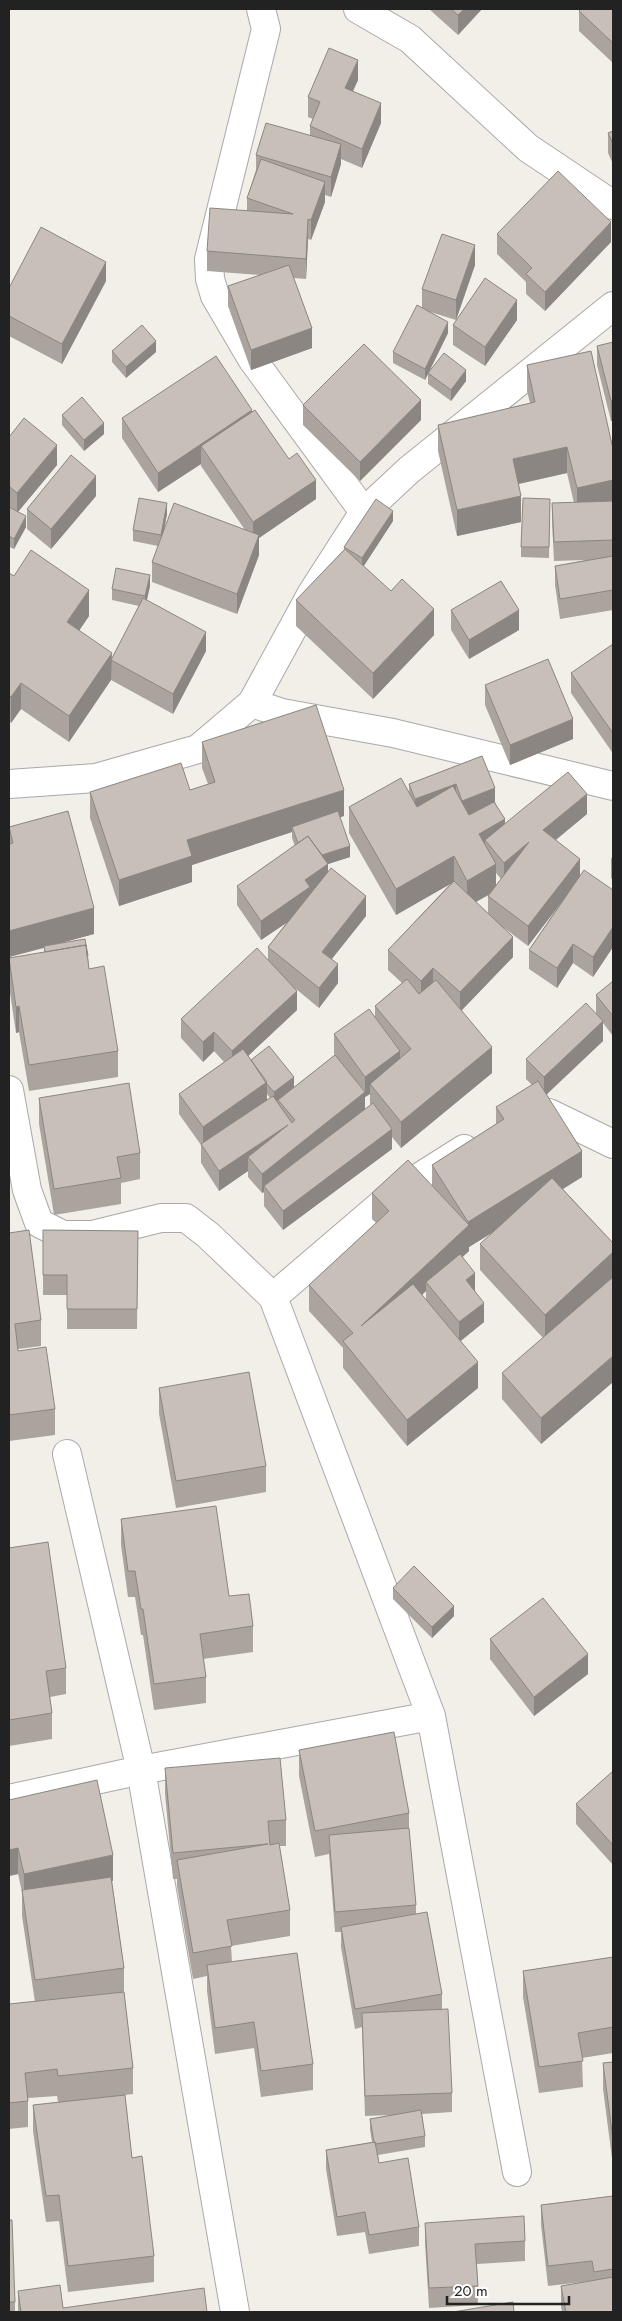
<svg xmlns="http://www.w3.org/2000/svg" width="622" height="2321" viewBox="0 0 622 2321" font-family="Jost,sans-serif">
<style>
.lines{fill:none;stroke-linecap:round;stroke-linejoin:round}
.street-casing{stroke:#a9a9a9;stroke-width:30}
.street{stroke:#fff;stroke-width:28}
.wall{fill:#aba49e;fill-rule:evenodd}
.shaded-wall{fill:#8b8681}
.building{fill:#c7bfb8;stroke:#8b8681}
</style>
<rect width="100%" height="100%" fill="#f2efe9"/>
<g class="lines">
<g class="street-casing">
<path id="street" d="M261,9L266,29L209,259L210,279L215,296L252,359L364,512
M358,9L410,39L528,148L613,205
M252,703L282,713L393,733L613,786
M9,784L96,778L198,749L252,703L312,593L364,512L409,470L613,306
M9,1090L27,1190L39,1223L63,1235H92L161,1218H186L208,1235L273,1297L431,1716L517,2172
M527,1114L549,1113L613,1144
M273,1297L396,1192L464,1149
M67,1454L141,1770L235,2312
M9,1799L141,1770L431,1716"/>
</g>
<use href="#street" class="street"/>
</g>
<path class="wall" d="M429,9H482L458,35Z
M613,9V63L579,31V11Z
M358,80L353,91L381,123L362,168L341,159V164L331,197L325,195V202L311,240L308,239L306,279L294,278L312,348L251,370L228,306V286L260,275L207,271V251L247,211V198L256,170V155L310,135V126L313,119L308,117V97Z
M613,131V164L608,153V133Z
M497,234L611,242L545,311L526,294V282L497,254Z
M475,265L456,320L427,311L448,333L425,380L393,363V352L422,308V289Z
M106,281L62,364L9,336V288Z
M517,320L485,366L453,345V325Z
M613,342V421H611L597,365V346Z
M112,351L156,352L126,378L112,362Z
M527,365L613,449V610L560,619L555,585V566L586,560L554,561L552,523V503H574L567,473L519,484L521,522L457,536L438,451V425L530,403L527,391Z
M428,373L466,381L451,401L428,384Z
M303,405L421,420L360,481L303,425Z
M252,411L316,499L259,538V555L237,614L152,582V562L158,546L133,541V530L167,514L164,530H245L201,466V464L158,492L122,438V418Z
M62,415L104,434L84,451L62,425Z
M9,437L57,465L18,512L26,527L14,549L9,547V507L12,509L9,506Z
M96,496L51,549L27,529V509Z
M550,499L549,558L521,557V547Z
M393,521L363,566L434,635L373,699L296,626V600L344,550V547Z
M9,573L89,616L79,631L112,659L139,606L112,600V589L150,586L147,600L206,651L173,714L111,680L69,742L21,709L11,723L9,721Z
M451,610L519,630L469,659L451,630Z
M613,644V751L612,752L571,693V673Z
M485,685L573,739L510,765L485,705Z
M202,742L344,816L340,817L350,857L328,864V871L366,916L332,959L338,983L319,1008L296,989L297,1010L248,1056L251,1060L294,1087L335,1055L334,1054V1034L375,1017V1006L402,983L388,970V950L451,883L396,915L349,833V807L409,792V784L482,756L495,802L505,824L587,814L556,840L580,875L613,890V947L593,977L573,963L557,988L529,969V950L561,902L528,946L504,928L513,957L462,1010L492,1073L401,1148L392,1137V1149L283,1230L264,1206V1192L262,1193L248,1177V1171L219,1191L201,1163V1145L179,1114V1094L224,1062L214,1051L203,1062L181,1038V1019L268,959V947L286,923L261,940L237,905V886L295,846L292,838V832L192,865V882L119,906L90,818V792L190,790L208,784L202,768ZM496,873L501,879L496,885ZM489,895L488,896V913L476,902ZM267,1094L270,1098L267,1100ZM370,1094V1106L365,1110V1097Z
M9,827L94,934L57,944L88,956L89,969L118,1051V1077L29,1091L19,1032L16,1033L9,986V958L44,952V948L9,957Z
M613,857V880L611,878V858Z
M613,981V1036L603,1023V1041L546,1094L582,1177L563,1189L613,1243V1382L541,1444L502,1399V1373L543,1338L480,1270V1244L492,1233L469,1247V1251L462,1257L475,1290L484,1322L461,1341L478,1388L407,1446L343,1368V1348L309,1311V1285L376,1223L372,1219V1193L432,1185V1165L496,1124V1107L532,1085L526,1079V1059L596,1014V995ZM426,1291V1300L422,1295Z
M613,1077V1090L612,1089V1078Z
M39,1098L140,1153V1179L121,1183V1204L54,1215L39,1124Z
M43,1230L138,1231L137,1329H67V1295H43Z
M9,1233L41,1320V1346L18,1349V1351L55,1409V1435L9,1441Z
M159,1388L266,1466V1492L176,1508L159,1414Z
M121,1519L229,1596L253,1626V1652L203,1659L206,1677V1703L154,1710L143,1635H141L135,1597H128L121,1545Z
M9,1548L66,1668V1694L50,1697L52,1713V1739L9,1746Z
M393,1588L454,1616L432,1638L393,1599Z
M490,1639L588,1674L534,1716L490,1659Z
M299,1750L409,1813V1830L416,1905V1914L442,1994V2010L452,2093V2112L422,2114L425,2136V2147L378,2155L379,2163L419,2227V2246L369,2254L365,2232L337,2236L326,2169V2150L372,2142L370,2129V2119L391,2115L365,2116L362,2027L355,2029L341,1947V1932H335L329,1854L315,1857L299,1776Z
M165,1768L286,1820V1846H279L290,1910V1936L231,1946L232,1962L313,2064V2090L261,2097L254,2048L215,2054L207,1991V1976L193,1979L177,1886V1879H173L165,1794Z
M613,1771V1865L576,1824V1804Z
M9,1800L113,1881H112L124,1968V1992L133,2068V2094L125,2095L132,2158L154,2256V2282L68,2292L59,2221L46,2222L33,2131V2105L58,2102L57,2096L28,2098V2127L9,2129V2004L35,2002L22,1916V1892L18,1874L9,1876Z
M613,1957V2053L582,2058L583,2087L539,2093L523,1997V1971Z
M613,2062V2166L603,2089V2063Z
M613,2196V2312H562L561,2306V2286L591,2281L548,2286L541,2225V2205Z
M9,2220L15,2302V2312H9Z
M425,2223L525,2241V2261L477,2264L478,2305L429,2308L425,2243Z
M18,2291L63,2308L207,2312H18Z"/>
<path class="shaded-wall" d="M464,9H482L458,35V15Z
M358,60V80L345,108V88Z
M381,103V123L362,168V149Z
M341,144V164L331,197V177Z
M325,182V202L311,240V220Z
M308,219V239L306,279V259Z
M611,222V242L545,311V292Z
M475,245V265L456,320V300Z
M106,262V281L62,364V344Z
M517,300V320L485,366V347Z
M448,322V333L425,380V369Z
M312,328V348L251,370V350Z
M156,341V352L126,378V367Z
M466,370V381L451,401V390Z
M421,400V420L360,481V462Z
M611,401H613V421H611Z
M252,410V429L201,446V464L158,492V473Z
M104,423V434L84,451V440Z
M57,445V465L17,513V493Z
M567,447V473L513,485V459Z
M96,476V496L51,549V529Z
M316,480V499L259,538V555L237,614V594L253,542V522Z
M613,480V506L577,514V488Z
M521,496V522L457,536V510Z
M167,503V514L161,546V535Z
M393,511V521L362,569V558Z
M26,516V527L14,549V539Z
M150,575V586L145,607V596Z
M89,590V616L67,648V622Z
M434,609V635L373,699V673Z
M519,610V630L469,659V640Z
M206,632V651L173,714V694Z
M112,653L111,680L69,742V716Z
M21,683V709L11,723V697Z
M573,719V739L510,765V745Z
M613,731V751L612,752V732Z
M456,784V804L415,819V799Z
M495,788V808L462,820V801Z
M344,790V816L294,832L292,827V832L192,865V882L119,906V880L187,840Z
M587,794V814L543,850V830Z
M505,819V845L485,840V856L479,834Z
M529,842L504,882V863Z
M350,846V857L328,864V884L310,907L261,940V921L305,880L317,857Z
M454,856V882L396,915V889Z
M580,859V878L528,946V926Z
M496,864V890L467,907V881Z
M366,896V916L322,971V952Z
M94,908V934L9,957V931Z
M613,927V947L593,977V957Z
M513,937V957L460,1012V992Z
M573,944V963L557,988V968Z
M338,964V983L319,1008V988Z
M433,968V988L421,1001V981Z
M297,991V1010L232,1071V1051Z
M19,1006V1032L16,1033V1007Z
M603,1021V1041L544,1097V1077Z
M214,1032V1051L203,1062V1042Z
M492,1047V1073L401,1148V1122Z
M400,1051V1071L370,1084V1094L365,1097V1077Z
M294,1077V1088L274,1103V1092Z
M267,1082V1102L203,1147V1127Z
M365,1092V1112L264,1186V1192L262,1193V1174Z
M288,1125L248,1157V1171L219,1191V1171Z
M392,1129V1149L283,1230V1211Z
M582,1151V1177L469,1247V1251L431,1287L426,1282V1291L361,1352V1326L468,1226V1222Z
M613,1252V1278L545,1341V1315Z
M475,1273V1293L466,1280Z
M484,1303V1322L459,1342V1322Z
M613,1356V1382L541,1444V1418Z
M478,1362V1388L407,1446V1420Z
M454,1606V1616L432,1638V1627Z
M588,1654V1674L534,1716V1697Z
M18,1848V1874L9,1876V1850Z
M113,1855V1881L24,1900V1874Z"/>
<path class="building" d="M451,9H464L458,15Z
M581,9H613V43L579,11Z
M329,48L358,60L345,88L381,103L362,149L310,126L320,102L308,97Z
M266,123L341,144L331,177L256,155Z
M613,131V144L608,133Z
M261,159L325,182L311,220L308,219L306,259L207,251L210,208L293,214L247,198Z
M558,171L611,222L545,292L526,274L532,268L497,234Z
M41,227L106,262L62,344L9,316V288Z
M442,234L475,245L456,300L422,289Z
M289,265L312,328L251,350L228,286Z
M485,278L517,300L485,347L453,325Z
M417,305L448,322L425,369L393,352Z
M142,325L156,341L126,367L112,351Z
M613,342V401H611L597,346Z
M364,344L421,400L360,462L303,405Z
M591,351L613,449V480L577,488L567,447L513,459L521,496L457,510L438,425L535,402L527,365Z
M444,353L466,370L451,390L428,373Z
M216,356L252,410L158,473L122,418Z
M82,397L104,423L84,440L62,415Z
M255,410L289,459L297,453L316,480L253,522L201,446Z
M24,418L57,445L17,493L9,486V437Z
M71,455L96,476L51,529L27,509Z
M139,498L167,503L161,535L133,530Z
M523,498L550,499L549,547H521Z
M376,499L393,511L362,558L344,547Z
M613,501V540L554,542L552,503Z
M174,503L259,535L237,594L152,562Z
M9,507L26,516L14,539L9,536Z
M345,549L391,591L402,579L434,609L373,673L296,600Z
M31,550L89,590L67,622L112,653L69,716L21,683L11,697L9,695V573L14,576Z
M613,556V590L560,599L555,566Z
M116,568L150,575L145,596L112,589Z
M501,581L519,610L469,640L451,610Z
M143,598L206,632L173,694L111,660Z
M613,644V731L612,732L571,673Z
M548,659L573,719L510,745L485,685Z
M316,705L344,790L187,840L192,856L119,880L90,792L181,763L190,790L215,782L202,742Z
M482,756L495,788L462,801L456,784L415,799L409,784Z
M568,772L587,794L543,830L580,859L528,926L488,896L529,842L504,863L485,840Z
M401,778L417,807L453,786L469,815L494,802L505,819L479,834L496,864L467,881L454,856L396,889L349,807Z
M68,811L94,908L9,931V844L13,843L9,827Z
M338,811L350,846L322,855L308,836L298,843L292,827Z
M308,836L328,864L305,880L310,887L261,921L237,886Z
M331,868L366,896L322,952L338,964L319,988L268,947Z
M584,870L613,890V927L593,957L573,944L557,968L529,950Z
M454,881L513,937L460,992L433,968L421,981L388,950Z
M85,939L88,956H87L86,945L45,952L44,946Z
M86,945L89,969L104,966L118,1051L29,1065L19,1006L16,1007L9,958Z
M257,948L297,991L232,1051L214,1032L203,1042L181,1019Z
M407,979L419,994L436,980L492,1047L401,1122L370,1084L411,1049L375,1006Z
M613,981V1016L596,995Z
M586,1003L603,1021L544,1077L526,1059Z
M369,1009L400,1051L365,1077L334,1034Z
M269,1046L294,1077L274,1092L266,1083L251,1060Z
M243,1049L267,1082L203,1127L179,1094Z
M335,1055L365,1092L262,1174L248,1157L288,1125L219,1171L201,1144L273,1096L292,1123L295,1120L278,1100Z
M538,1081L582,1151L468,1222L432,1165L504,1119L496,1107Z
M129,1083L140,1153L117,1157L121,1178L54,1189L39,1098Z
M373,1103L392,1129L283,1211L264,1186Z
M408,1160L469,1225L361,1326L413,1284L478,1362L407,1420L343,1341L353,1333L309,1285L389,1211L372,1193Z
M552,1178L613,1243V1252L545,1315L480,1244Z
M29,1230L41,1320L15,1324L18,1351L46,1347L55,1409L9,1415V1233Z
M43,1230L138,1231L137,1309H67V1275H43Z
M460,1254L475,1273L466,1280L484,1303L459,1322L426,1282Z
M613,1277V1356L541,1418L502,1373Z
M249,1372L266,1466L176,1481L159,1388Z
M216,1506L229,1596L249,1594L253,1626L200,1634L206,1677L154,1684L143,1609H141L135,1571H128L121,1519Z
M48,1542L66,1668L46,1671L52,1713L9,1720V1548Z
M414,1566L454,1606L432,1627L393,1588Z
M543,1598L588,1654L534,1697L490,1639Z
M394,1732L409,1813L315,1831L299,1750Z
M280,1758L286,1820L268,1821L270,1845L279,1843L290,1910L227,1920L232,1946L193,1953L177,1860L268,1844L173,1853L165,1768Z
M613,1771V1845L576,1804Z
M97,1780L113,1855L24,1874L18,1848L9,1850V1800Z
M409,1828L416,1905L335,1912L329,1835Z
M111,1877L124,1968L35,1980L22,1890Z
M427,1912L442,1994L355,2009L341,1927Z
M297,1953L313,2064L261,2071L254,2022L215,2028L207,1965Z
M613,1957V2027L578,2033L583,2061L539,2067L523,1971Z
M124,1992L133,2068L58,2076L57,2069L25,2073L28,2101L9,2103V2004Z
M448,2009L452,2093L365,2096L362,2013Z
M613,2062V2140L603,2063Z
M125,2095L132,2158L142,2156L154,2256L68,2266L59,2195L46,2196L33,2105Z
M421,2110L425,2136L376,2144L375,2142H374L370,2119Z
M375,2142L379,2163L408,2158L419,2227L369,2235L365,2212L337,2217L326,2150Z
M613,2196V2269L594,2272L592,2261L548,2266L541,2205Z
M524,2216L525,2241L475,2244L478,2286L429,2288L425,2223Z
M9,2220H12L15,2302H9Z
M613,2277V2312H566L561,2286Z
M60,2285L63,2308L204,2288L207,2312H21L18,2291Z
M513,2302L514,2312H453Z"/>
<rect width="622" height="2321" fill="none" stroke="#222222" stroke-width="20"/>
<path d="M447 2296v8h122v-8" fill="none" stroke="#222222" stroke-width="2.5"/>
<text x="454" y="2296" font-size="15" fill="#222222" stroke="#ffffff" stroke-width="4" paint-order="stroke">20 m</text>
</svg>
